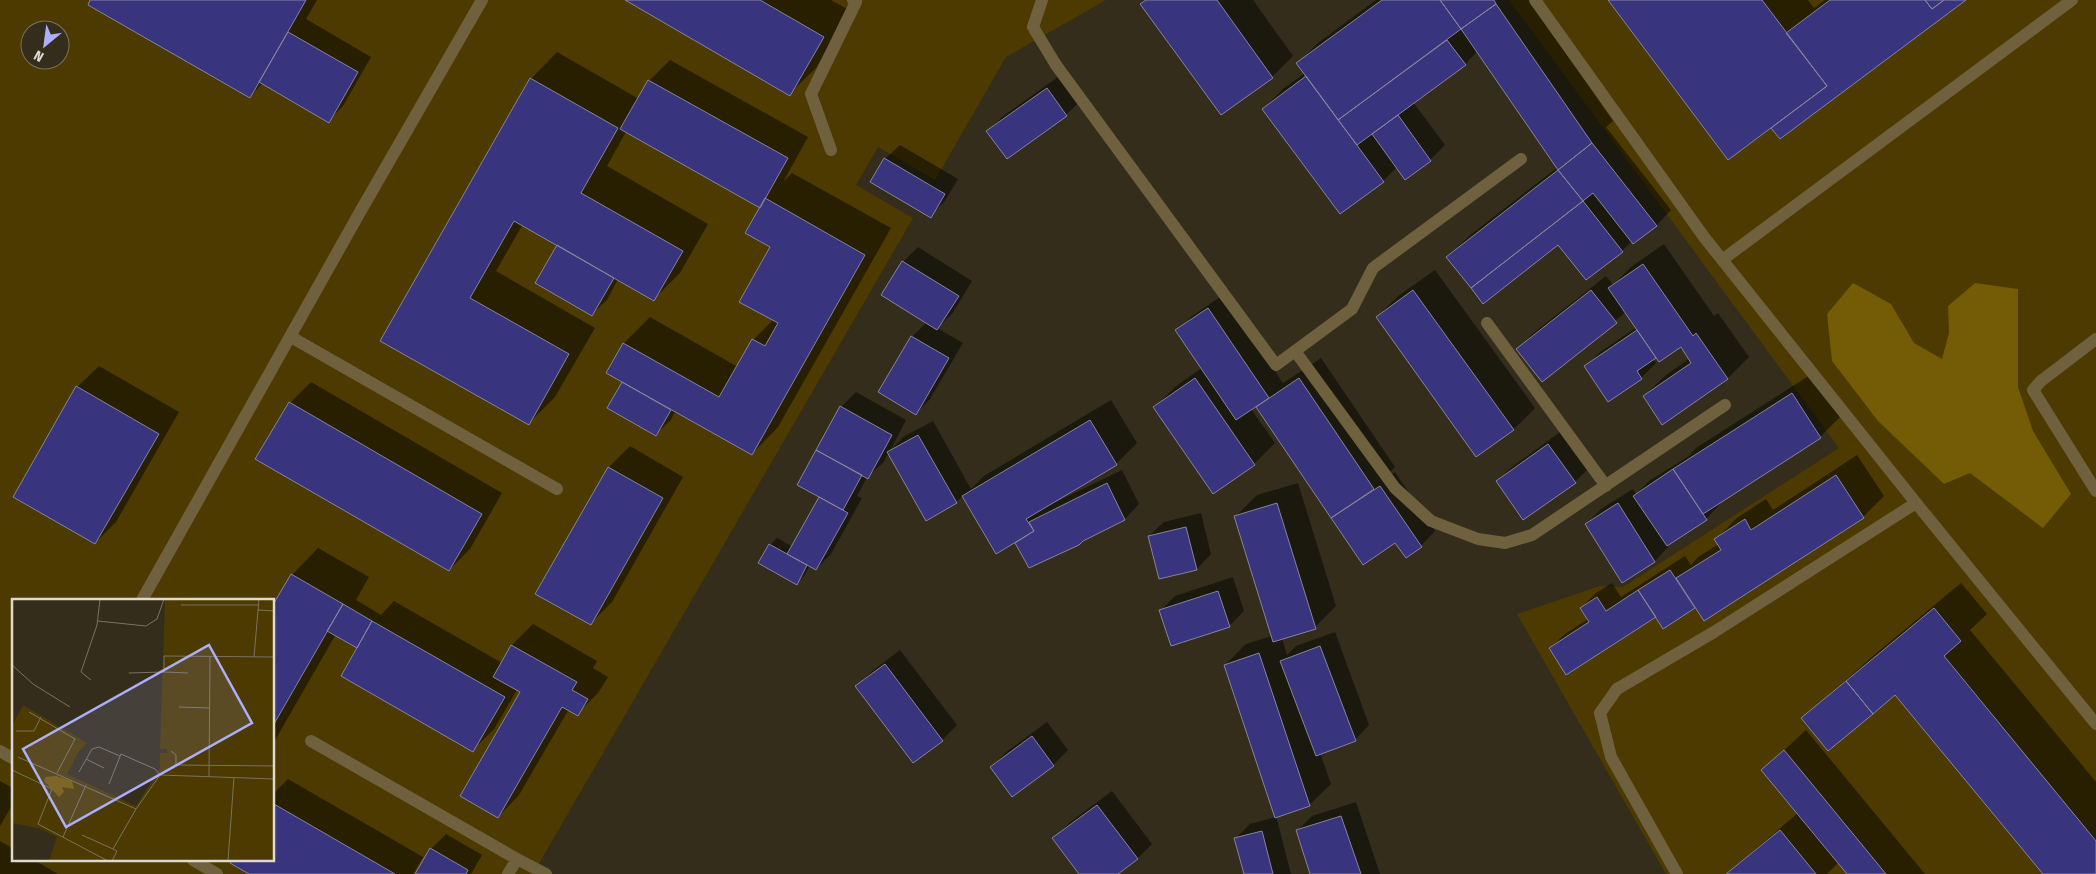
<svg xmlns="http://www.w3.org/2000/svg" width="2096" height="874" viewBox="0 0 2096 874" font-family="'Fira Sans Condensed',sans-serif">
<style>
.green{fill:#4c3a01;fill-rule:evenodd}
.forest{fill:#745b05}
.shadow{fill:#0007}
.building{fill:#39347e;stroke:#84859b}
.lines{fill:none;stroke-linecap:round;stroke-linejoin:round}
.lane{stroke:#6f613e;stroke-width:12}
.street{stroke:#6f613e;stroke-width:12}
.inset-road{fill:none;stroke:#787263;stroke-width:1}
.view{fill:#acaffb;fill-opacity:0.15;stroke:#acaffb;stroke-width:2.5}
.inset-edge{fill:none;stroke:#dedacf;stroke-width:2.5}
</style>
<rect width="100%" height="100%" fill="#342d1b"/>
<path class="green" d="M0,0H1106L1006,57L935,180L878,147L856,185L913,218L533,874H0ZM30,30H60V60H30ZM14,600H274V860H14Z
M1509,0H2096V874H1666L1517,614L1600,586L1623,587L1839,448Z"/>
<path class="forest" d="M1853,283L1891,304L1914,343L1942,359L1949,333L1948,306L1975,283L2018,289V387L2033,431L2071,494L2043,528L1970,473L1944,484L1878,421L1832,361L1827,314Z"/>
<path class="shadow" d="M92,0H317L306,19L371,57L343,106L328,121L263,83L250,96Z
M627,0H831L849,10L816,68L789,94Z
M1146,0H1253L1293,56L1272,77L1221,113Z
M1376,0H1529L1613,121L1606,127L1671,210L1657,225L1633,243L1632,241L1622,251L1559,243L1448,257L1469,236L1558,167L1478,51L1465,64L1413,102L1445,145L1430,160L1405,178L1397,167L1383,181L1340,213L1263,109L1284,88L1305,73L1297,64L1318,43Z
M1609,0H1808L1814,8L1825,0H1964L1780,138L1771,126Z
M557,52L639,99L649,81L670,60L808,137L783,182L792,173L891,228L778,427L752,454L675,411L671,420L656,434L609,407L623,382L608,373L624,343L650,317L738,367L753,340L774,319L772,246L761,207L626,132L607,166L708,224L680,273L654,299L618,279L607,300L592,314L558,245L523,224L496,271L595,328L555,397L528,424L381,340L531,79Z
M1062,74L1080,101L1066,115L988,131L1002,117Z
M900,145L958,179L945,201L930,216L885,159Z
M1664,244L1714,316L1718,313L1749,357L1728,378L1663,423L1644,396L1666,375L1690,358L1681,345L1653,359L1656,363L1641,378L1609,400L1586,366L1600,352L1637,327L1626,312L1543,380L1518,349L1532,334L1606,276L1613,285L1631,267Z
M918,247L972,281L952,314L937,328L963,343L930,399L916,413L912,337L927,322L883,295L903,262Z
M1435,270L1535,408L1514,429L1377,317L1398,296Z
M1223,295L1283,383L1321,358L1395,467L1384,478L1395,472L1435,531L1421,546L1396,541L1363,563L1256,405L1251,409L1275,443L1254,464L1155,407L1176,386L1202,368L1177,331L1192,316Z
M99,366L179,412L116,522L95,543L77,387Z
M1813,373L1841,416L1820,437L1719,502L1720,504L1706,519L1668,544L1669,546L1655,561L1623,581L1586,524L1601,509L1633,489L1636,494L1649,481L1689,456L1696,448Z
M311,382L502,493L470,549L449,570L290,403Z
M856,392L906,420L890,451L903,437L933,421L971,489L984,476L1111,400L1137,443L1116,464L1055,501L1056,502L1122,470L1139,504L1125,519L1084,539L1017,543L1021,539L963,496L956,502L889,452L883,463L867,477L857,496L862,498L831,554L816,569L810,565L804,576L797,583L770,545L777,538L793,547L821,497L841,407Z
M1563,430L1590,467L1575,482L1497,481L1512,467Z
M630,446L683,477L612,602L591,623L537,593L609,467Z
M1857,455L1884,496L1863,517L1694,608L1656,615L1550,648L1565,634L1588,619L1581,608L1596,593L1612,583L1621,597L1685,556L1691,565L1698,557L1719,544L1716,539L1737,518L1766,499L1773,510Z
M1298,483L1336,606L1315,627L1282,638L1287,655L1296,646L1335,632L1369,725L1355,740L1320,753L1331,784L1309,805L1276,816L1291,874H1245L1236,838L1250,824L1276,817L1225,665L1246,644L1272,636L1235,517L1257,495Z
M1201,513L1211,554L1197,569L1149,536L1164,522Z
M318,548L369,577L356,600L381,615L394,601L502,663L512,645L533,624L597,661L593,668L608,677L598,693L577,714L569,709L519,795L498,817L521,692L517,690L494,729L473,750L360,643L336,634L274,742V606L292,575Z
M1233,577L1244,611L1229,626L1160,611L1175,596Z
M1961,583L1987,614L1970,630L2096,782V874H2044L1895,694L1803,718L1874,655Z
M900,650L957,725L942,740L857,686L871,672Z
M1047,722L1068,750L1053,765L1013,795L991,767L1006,752Z
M1806,730L1925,874H1849L1839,862L1827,874H1726L1798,813L1763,770Z
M288,779L423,857L413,874H252L274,860V793Z
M0,781L14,789V802L0,826Z
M1112,791L1152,844L1137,859L1116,874H1081L1054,838L1069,823Z
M1356,802L1380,874H1312L1297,831L1312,816Z
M446,834L482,855L471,874H417L431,849Z
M0,841L14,849V860H34L58,874H0Z"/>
<path class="building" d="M90,0H306L250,98L88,5Z
M625,0H760L824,37L790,96Z
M1146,0H1217L1273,78L1221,115L1140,4Z
M1382,0H1440L1461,29L1338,120L1296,63Z
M1440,0H1494L1496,4L1461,29Z
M1608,0H1762L1827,86L1728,160Z
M1830,0H1925L1932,9L1944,0H1966L1780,139L1771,128L1827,86L1786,33Z
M1925,0H1944L1932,9Z
M1496,4L1592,143L1558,170L1461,29Z
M288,32L358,72L329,123L259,82Z
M1447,40L1466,65L1357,145L1338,120Z
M1306,76L1384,182L1340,214L1262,109Z
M530,78L618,128L581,193L683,251L654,301L514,221L470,298L569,354L529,425L380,341Z
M648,80L788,158L760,208L620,129Z
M1047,88L1067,116L1007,159L986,131Z
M1398,115L1431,161L1405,180L1372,134Z
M1592,143L1657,226L1633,244L1593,193L1583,201L1558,170Z
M884,158L945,194L931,218L870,182Z
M1558,170L1583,201L1471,288L1446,257Z
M765,198L865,255L752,455L606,373L623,343L719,397L752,339L765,346L778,323L739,302L770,247L745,233Z
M1583,201L1623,252L1586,280L1558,245L1483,304L1471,288Z
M557,245L614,278L592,316L535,283Z
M902,261L959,296L937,330L881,295Z
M1643,264L1693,336L1696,333L1728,379L1662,425L1643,396L1691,363L1681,347L1659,362L1608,288Z
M1413,290L1514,430L1476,457L1376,317Z
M1591,290L1617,323L1542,382L1516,349Z
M1208,308L1269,398L1236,420L1175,330Z
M1637,330L1656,358L1637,371L1642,379L1608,402L1584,366Z
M911,336L949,358L916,415L878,392Z
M1195,378L1255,465L1213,494L1153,407Z
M1299,378L1374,489L1331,518L1256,407Z
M622,382L671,410L656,436L607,408Z
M76,386L159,434L95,544L13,497Z
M1792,393L1821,438L1703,514L1673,469Z
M289,402L482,514L449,571L255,459Z
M840,406L892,435L868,479L816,450Z
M1090,420L1117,465L1026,519L1034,531L996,554L962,496Z
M918,435L957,503L926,521L887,452Z
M1548,444L1576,483L1523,520L1496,481Z
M816,450L862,475L843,510L797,485Z
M608,467L663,498L591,625L535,594Z
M1673,469L1707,520L1667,546L1633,496Z
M1836,475L1864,518L1704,621L1676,578L1721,550L1714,539L1745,519L1751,530Z
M1107,483L1125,520L1083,541L1079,545L1029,568L1015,543L1034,531L1029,522Z
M1380,486L1422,547L1406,558L1395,543L1363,565L1331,518Z
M819,497L848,513L816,570L787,554Z
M1277,503L1316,629L1273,642L1234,516Z
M1618,503L1655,562L1622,583L1585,524Z
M1186,527L1197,570L1159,579L1148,536Z
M769,544L807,565L797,585L758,563Z
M1670,570L1695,608L1663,629L1638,590Z
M291,574L343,604L274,724V603Z
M1638,590L1656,617L1566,675L1549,648L1589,622L1580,608L1597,597L1606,611Z
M1218,591L1230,627L1171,646L1159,610Z
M343,604L372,621L357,648L327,631Z
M1934,608L1961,641L1944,656L2096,841V874H2043L1895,695L1873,714L1846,681Z
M372,621L505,697L473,752L341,676Z
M511,645L577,682L572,690L588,699L578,716L562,707L498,818L460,796L520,692L493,677Z
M1320,646L1356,741L1316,756L1280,661Z
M1259,653L1310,806L1275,818L1224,665Z
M885,664L943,741L913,763L855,686Z
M1846,681L1873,714L1828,751L1801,718Z
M1032,736L1054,766L1012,797L990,767Z
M1784,750L1886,874H1847L1761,770Z
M274,804L395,874H249L230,863L231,860H274Z
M1097,805L1138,859L1118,874H1079L1052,838Z
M1341,816L1361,874H1310L1296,830Z
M1780,830L1816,874H1726Z
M1262,831L1273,874H1244L1234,838Z
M430,848L468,870L466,874H415Z"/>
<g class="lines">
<path class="lane" d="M1535,0L1704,237L1916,503L2096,724
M1056,65L1276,365L1352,309L1373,268L1521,159
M831,150L811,94L856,2L853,0
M1722,260L2072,0
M1487,323L1606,486
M291,337L557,489
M2096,339L2041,381L2033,390L2096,491
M1295,351L1395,488L1431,521L1478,539L1505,543L1532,535L1725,405
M142,600L360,212L482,0
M311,741L517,859
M0,751L14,759
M193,860L217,874
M508,874L517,859L546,874
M1677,874L1611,757L1600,713L1617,689L1714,632L1916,503"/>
<path class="street" d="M1042,0L1033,27L1056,65"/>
</g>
<g transform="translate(12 599)">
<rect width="262" height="262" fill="#342d1b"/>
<path d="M153,0H262V262H37L45,238L29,230L0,224V127L11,106L75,144L67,152L55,175L124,207L148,169V154H155V150H148Z" fill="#4c3a01"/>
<path d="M44,177L60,182L62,190L50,188L52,193L47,198L32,182L33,178Z" fill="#745b05"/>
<path class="inset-road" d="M169,6H247M246,11L263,12M86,22L134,27L145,20L152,0M242,58L247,0M0,66L21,85L58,108M152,73L176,74M117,74L152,73V57L263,58M79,81L69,73L85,26L88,0M167,108L198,109M17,113L63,140L45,174M4,132H22L29,118M159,152L164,156V166L263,167M6,158L124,210L148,176L263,180M74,160L92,169M0,171L40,190L26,225L96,262M67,173L80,150L87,148L108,157M197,178L198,57M97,185L109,155L143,170L148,176M70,236L101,250L124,210M51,238L74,186M100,262L105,252L101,250M216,262L222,178"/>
<path class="view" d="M197,46L240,124L54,228L11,150Z"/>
<rect width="262" height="262" class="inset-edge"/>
</g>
<g transform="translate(45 45) rotate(209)"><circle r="24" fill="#342d1b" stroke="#787263"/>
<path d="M0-4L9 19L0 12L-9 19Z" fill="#acaffb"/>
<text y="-8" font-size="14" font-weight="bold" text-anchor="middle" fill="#dedacf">N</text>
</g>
</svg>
